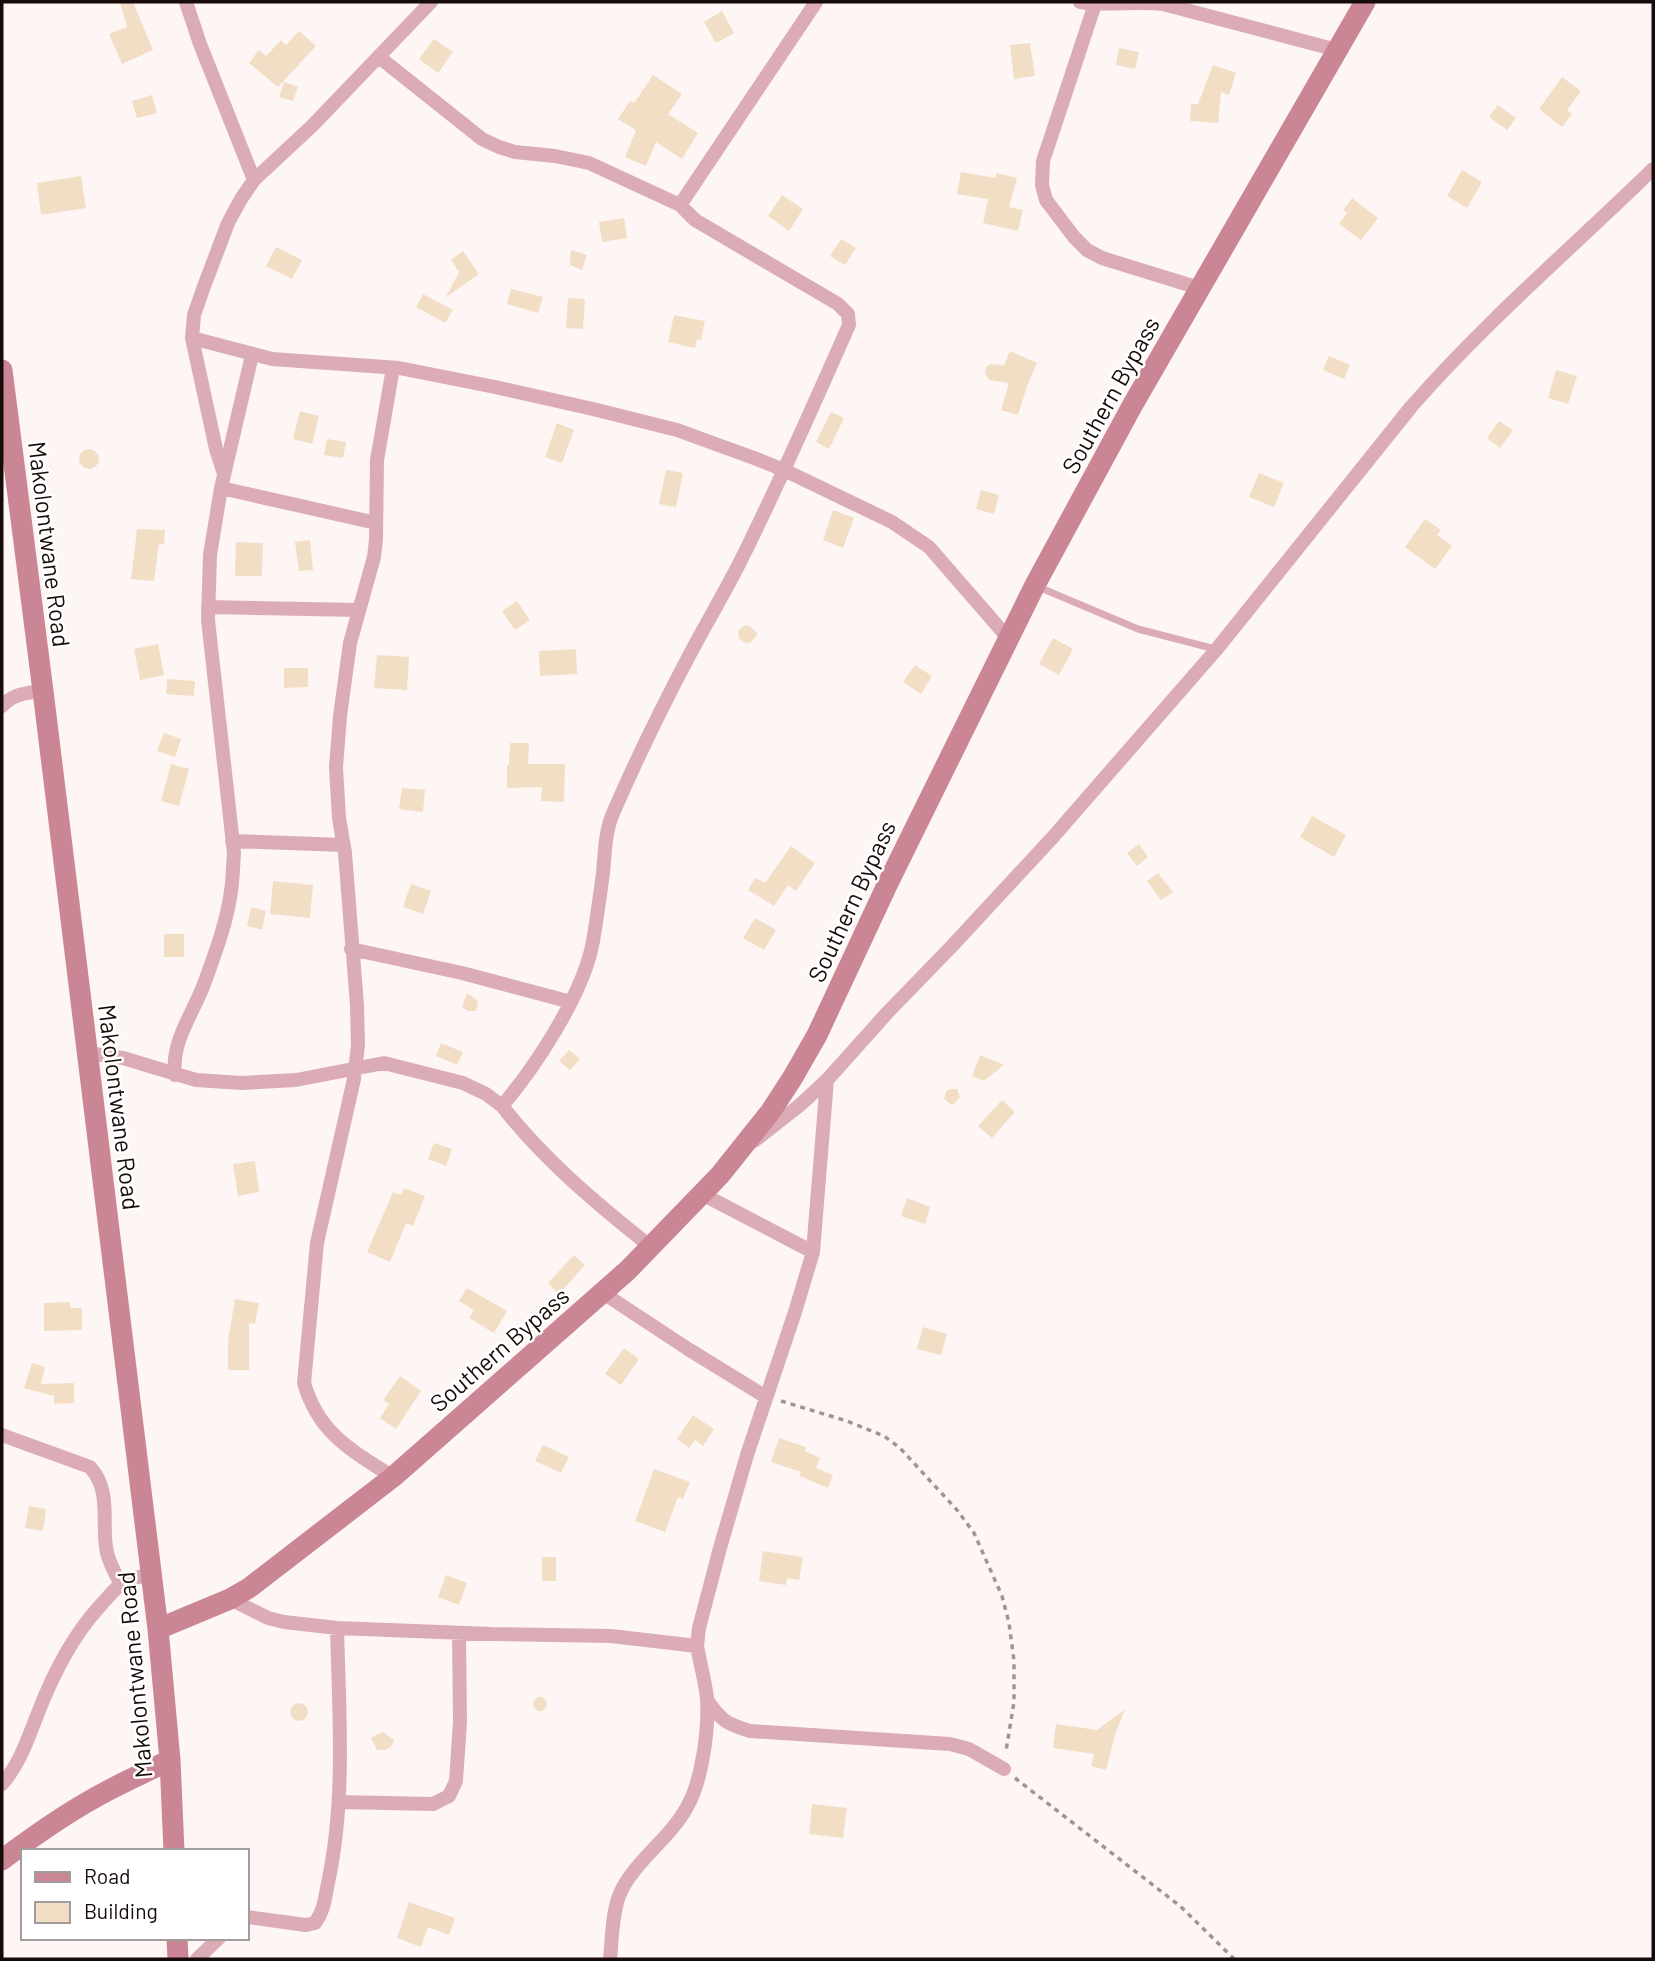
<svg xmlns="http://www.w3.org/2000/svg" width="1655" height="1961" viewBox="0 0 1655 1961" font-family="Barlow,sans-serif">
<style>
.building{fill:#f2dec4}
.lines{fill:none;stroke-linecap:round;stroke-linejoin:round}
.path{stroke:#9e9693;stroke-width:3.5;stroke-dasharray:5 5;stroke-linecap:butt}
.lane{stroke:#dcacb6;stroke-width:7}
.street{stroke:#dcacb6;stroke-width:14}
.secondary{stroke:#cb8695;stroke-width:21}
.labels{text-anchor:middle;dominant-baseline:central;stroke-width:5;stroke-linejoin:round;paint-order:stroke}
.street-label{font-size:24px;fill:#160b08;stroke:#fff}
</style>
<rect width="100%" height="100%" fill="#fdf6f4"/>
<path class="building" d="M120,2H133L153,50L122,64L109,34L127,27Z
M722,11L734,33L716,43L704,22Z
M299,31L316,46L278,87L249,63L259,50L266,56L281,40L286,45Z
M434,39L453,52L438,73L419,59Z
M1030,43L1035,76L1014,79L1010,45Z
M1119,48L1139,52L1135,69L1116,65Z
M1213,65L1236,73L1229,95L1221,92L1218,123L1190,121L1191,104H1198Z
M653,75L682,94L668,114L698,133L682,159L656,142L646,166L625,157L636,130L618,119L630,101L634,103Z
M1562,77L1581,91L1567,110L1572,114L1562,127L1539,109Z
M284,82L298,87L293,101L279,97Z
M152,95L157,113L137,118L132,101Z
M1498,105L1516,118L1507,130L1489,117Z
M1462,170L1482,182L1467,208L1447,196Z
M961,172L995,178L997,173L1017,178L1009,207L1023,210L1018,231L983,223L988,199L957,194Z
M81,176L86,208L41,215L37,183Z
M782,195L803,209L789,231L768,216Z
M1352,198L1378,218L1361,240L1339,224L1347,213L1343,210Z
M624,218L627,238L602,242L599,222Z
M841,239L856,248L845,265L830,256Z
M276,247L302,260L292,279L266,266Z
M571,250L587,255L582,270L570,265Z
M463,251L479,274L446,297L459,272L451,260Z
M511,289L543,297L538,313L507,304Z
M423,294L453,310L445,323L416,307Z
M568,298L585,299L583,329L566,328Z
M674,315L705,321L701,340L697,339L695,348L668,342Z
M1010,351L1037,363L1027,386L1018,415L1001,410L1009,383L989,380L985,373L986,367L991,364L1004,365Z
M1329,356L1350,365L1344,379L1323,370Z
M1556,370L1577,376L1568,404L1548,398Z
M300,411L319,416L312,444L293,439Z
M831,412L844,418L829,449L816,442Z
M1499,421L1513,430L1500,448L1487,438Z
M557,423L574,430L562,463L545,457Z
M327,439L346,442L343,458L324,455Z
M79 459a10 10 0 1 1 20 0a10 10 0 1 1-20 0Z
M666,470L683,473L676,507L659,504Z
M1259,473L1284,483L1274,507L1249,497Z
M981,490L999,495L994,514L976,509Z
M833,510L854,518L843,548L823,540Z
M1425,519L1441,530L1437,535L1452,546L1435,569L1405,547Z
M137,529L165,530L164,544H159L154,581L131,579Z
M310,540L313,570L299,571L295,542Z
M236,542L263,543L262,576H235Z
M517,601L530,620L515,630L502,611Z
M746,625L751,627L758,634L751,642L746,643L739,639L738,634L739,630Z
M1053,638L1073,649L1059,675L1039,664Z
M158,644L164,675L140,680L134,649Z
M576,649L577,674L540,676L539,651Z
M377,655L409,657L407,690L374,688Z
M915,665L932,676L921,694L903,682Z
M284,668H308V687L284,688Z
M167,679L195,681L194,696L166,694Z
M164,733L181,739L175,757L157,751Z
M510,743H529L528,764H565L564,802L541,801L542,787L507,788V765H509Z
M171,764L189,769L179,806L161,801Z
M402,788L425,790L423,812L399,809Z
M1312,816L1346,835L1334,857L1300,837Z
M1139,844L1148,857L1137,866L1127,853Z
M791,846L815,863L796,891L788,885L774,906L748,890L755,878L765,883Z
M1158,873L1173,892L1161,900L1147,881Z
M273,881L313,885L310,918L270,914Z
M411,884L431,891L423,914L403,907Z
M251,907L266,911L262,930L247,926Z
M755,918L776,930L764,950L743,938Z
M164,934H184V957H164Z
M467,993L477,1000L478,1004L476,1011H468L462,1007Z
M441,1043L463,1052L457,1065L436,1056Z
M569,1050L580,1059L570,1070L559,1061Z
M980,1055L1004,1065L984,1081L972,1076Z
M950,1089H957L960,1097L954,1104H950L944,1099L946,1092Z
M1002,1100L1015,1112L992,1138L978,1126Z
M434,1143L452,1149L446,1166L428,1159Z
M255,1161L259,1192L238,1196L233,1164Z
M404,1188L425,1196L413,1226L406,1223L390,1262L367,1252L393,1192L401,1195Z
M907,1198L930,1207L925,1224L901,1216Z
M574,1255L585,1265L559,1294L548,1283Z
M467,1288L507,1311L494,1333L469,1318L474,1310L459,1301Z
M235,1299L259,1303L255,1324L249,1323V1370H228V1341Z
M70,1302V1308H82V1330L44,1331V1303Z
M923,1327L947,1334L941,1355L917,1349Z
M624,1348L639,1359L621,1385L605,1374Z
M32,1363L45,1367L41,1384L74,1383V1403L54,1404V1396L24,1388Z
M400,1376L421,1391L396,1429L380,1418L389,1404L383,1400Z
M693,1415L714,1429L703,1446L695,1440L689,1448L677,1439Z
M779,1438L806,1447L805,1451L820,1458L816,1468L833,1475L828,1488L799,1476L801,1472L771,1462Z
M543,1445L569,1457L561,1473L535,1461Z
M654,1469L690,1482L683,1499L678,1497L665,1532L635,1521Z
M29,1506L46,1509L43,1531L25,1528Z
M763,1551L803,1557L799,1580L787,1578L786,1585L759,1581Z
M542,1557H556V1581H542Z
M446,1575L467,1583L459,1605L438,1597Z
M533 1704a7 7 0 1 1 14 0a7 7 0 1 1-14 0Z
M290 1712a9 9 0 1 1 18 0a9 9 0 1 1-18 0Z
M1125,1709L1115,1735L1106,1770L1091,1766L1094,1754L1053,1748L1056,1724L1097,1730Z
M383,1732L394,1740L391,1747L385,1750H377L371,1738Z
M812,1804L847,1808L843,1838L809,1834Z
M409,1902L455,1918L449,1935L428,1927L421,1947L397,1938Z"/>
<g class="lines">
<path class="path" d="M781,1401L847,1421L884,1436L900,1448L957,1510L974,1533L1002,1596L1009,1623L1014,1661V1702L1006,1751
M1015,1778L1180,1906L1234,1959"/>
<path class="lane" d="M1036,586L1138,629L1215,649"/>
<path class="street" d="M186,2L200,44L254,180
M431,2L312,126L254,180L241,199L228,223L203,289L194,315L192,338L272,359L399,368L495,387L593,409L677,430L754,458L784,470L892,522L929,547L1008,638
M1080,2C1107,6 1135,1 1163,4L1337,50
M1095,4L1043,161L1042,185L1046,200L1074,237L1087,250L1102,258L1199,288
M379,57L482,139L499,147L515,152L555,156L589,163L680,205L695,220L838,304L848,314L849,325C813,406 778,487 738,566C723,595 706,624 690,654C663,705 637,758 614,811C605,830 605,852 603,873C600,895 597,918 593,941C584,993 536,1066 502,1106C544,1160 597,1204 651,1247
M680,205L816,2
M192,338L216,449L223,471
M221,488L376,523
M208,607L359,610
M2,706C14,693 27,693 43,691
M232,841L344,845
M351,949L462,973L571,1002
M87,1053L123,1058L196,1080L242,1083L296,1080L384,1063L463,1083L486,1094L502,1106
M175,1075C171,1041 193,1014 204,984C215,954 227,922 231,891C233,878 233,866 234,853L208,620L210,555L221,488L252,355
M754,1141L800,1105L827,1080L887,1013L952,946L1053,837L1216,650L1411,407C1486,321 1572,248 1653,169
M702,1194L813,1252
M603,1293L688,1349L766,1397
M2,1435L90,1467C111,1490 102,1519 106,1547C107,1560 115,1572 120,1583
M393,1477C351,1450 319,1434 304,1383L317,1243L354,1079L358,1045L357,1005L345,853L339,818L336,767L340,716L350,643L374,557L376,540L377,460L393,368
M230,1599L268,1618L284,1622L337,1628L491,1634L611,1636L697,1646C700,1663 705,1681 707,1698C709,1729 702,1781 687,1807C670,1839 631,1864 619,1896C612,1915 612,1939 610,1959
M697,1646L699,1628L720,1548L747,1455L795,1312L813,1252L827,1080
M707,1700C721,1720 726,1724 750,1731L950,1744L969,1749L1004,1769
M2,1784C20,1764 28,1738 38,1713C53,1674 71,1638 99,1607C119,1585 121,1578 152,1575
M339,1802L433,1804L449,1796L456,1781L460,1722L459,1633
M247,1917L306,1925L315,1923C324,1911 325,1898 328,1883C346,1799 339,1713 337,1628
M197,1959L219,1938"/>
<path class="secondary" d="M2,370L43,691L158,1629L170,1760L174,1851
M158,1629L230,1599L249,1588L393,1477L628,1270L720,1175L771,1111L793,1077L817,1035L888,883L1035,585L1132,406L1365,2
M2,1860C36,1834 72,1809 111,1789C130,1779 150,1770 170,1760
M177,1938L178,1959"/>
</g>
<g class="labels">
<g class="street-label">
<text transform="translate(1110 395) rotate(-61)">Southern Bypass</text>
<text transform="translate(50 544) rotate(83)">Makolontwane Road</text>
<text transform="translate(851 901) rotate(-65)">Southern Bypass</text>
<text transform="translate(120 1107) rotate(83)">Makolontwane Road</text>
<text transform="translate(499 1349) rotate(-41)">Southern Bypass</text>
<text transform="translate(134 1675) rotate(-95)">Makolontwane Road</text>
</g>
</g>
<rect width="1655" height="1961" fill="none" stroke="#160b08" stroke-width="7"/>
<rect x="21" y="1849" width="228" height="91" fill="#ffffff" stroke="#a29d9c" stroke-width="2"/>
<rect x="35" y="1872" width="35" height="10" fill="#cb8695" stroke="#a29d9c" stroke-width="2"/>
<text x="84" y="1884" font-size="21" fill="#160b08">Road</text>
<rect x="35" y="1902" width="35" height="21" fill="#f2dec4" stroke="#a29d9c" stroke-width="2"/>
<text x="84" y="1919" font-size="21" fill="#160b08">Building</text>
</svg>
